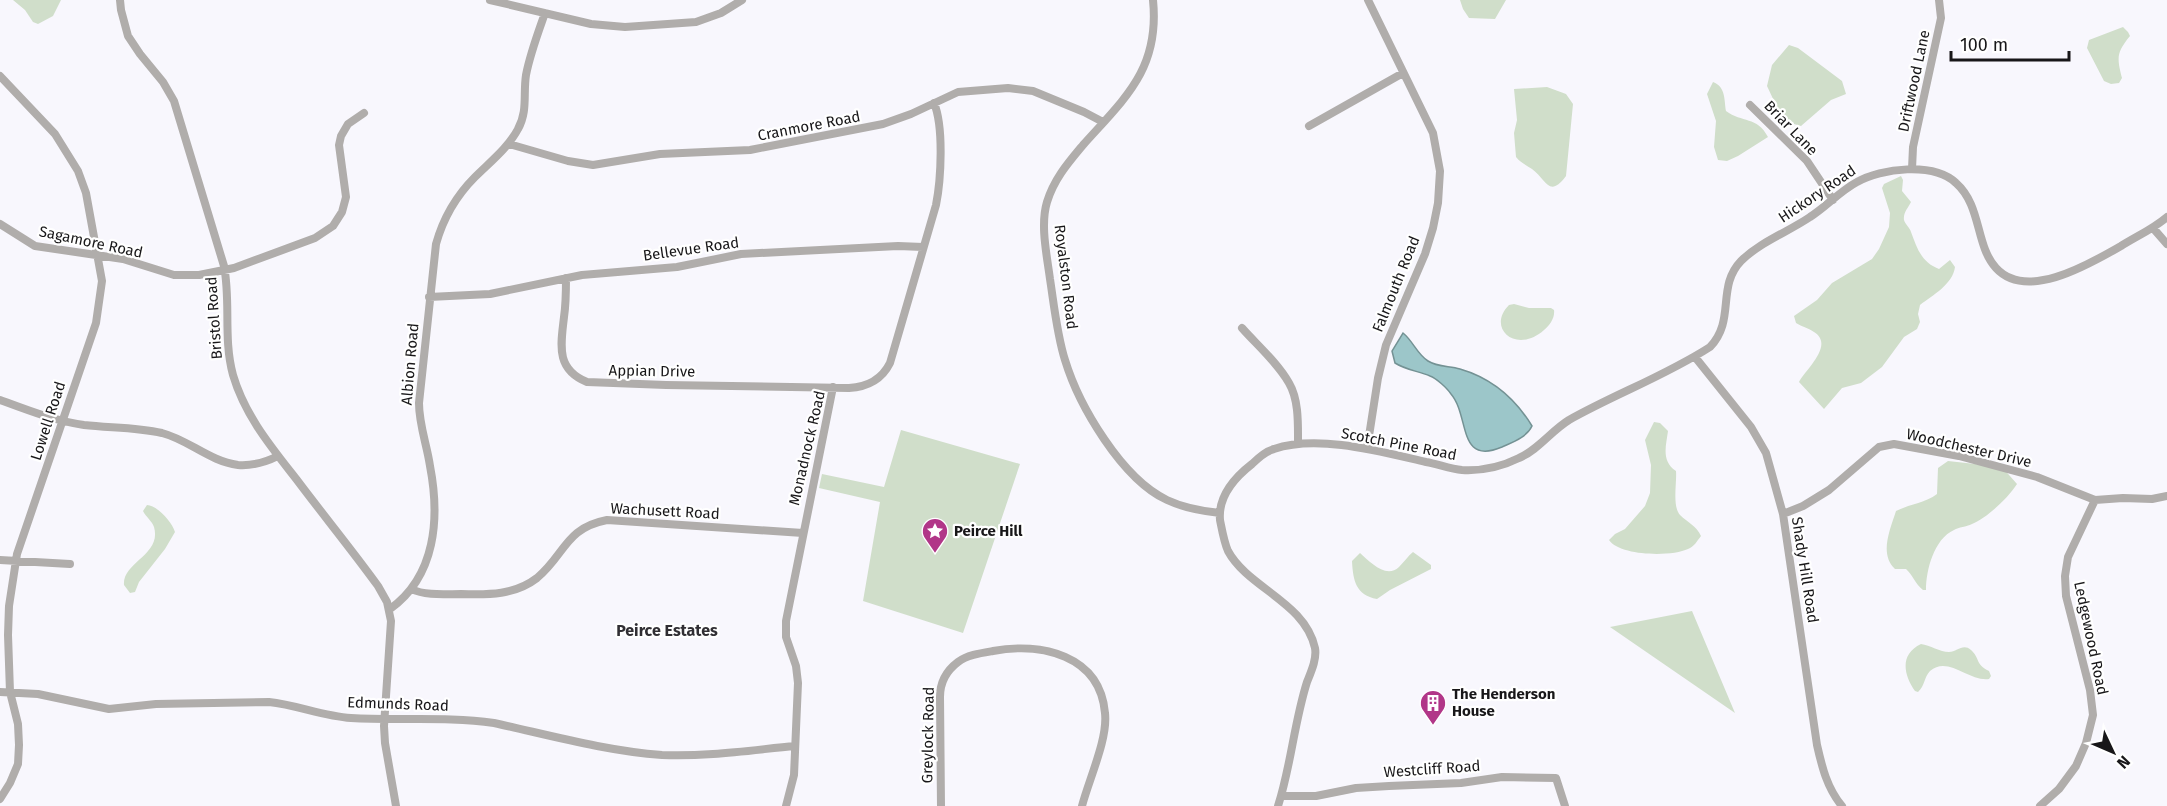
<svg xmlns="http://www.w3.org/2000/svg" width="2167" height="806" viewBox="0 0 2167 806" font-family="'Fira Sans',sans-serif">
<style>
.green{fill:#d0deca}
.water{fill:#9cc6c9;stroke:#749294;stroke-width:1.5}
.lines{fill:none;stroke-linecap:round;stroke-linejoin:round}
.minor{stroke:#b0adab;stroke-width:8}
.labels{text-anchor:middle;dominant-baseline:central;stroke-width:4.5;stroke-linejoin:round;paint-order:stroke}
.street-label{font-size:15px;fill:#181719;stroke:#fff}
.poi-label{font-size:15px;font-weight:bold;fill:#181719;stroke:#fff;text-anchor:start}
.neighbourhood-label{font-size:16px;font-weight:bold;fill:#312f34;stroke:#fff}
</style>
<rect width="100%" height="100%" fill="#f8f7fd"/>
<path class="green" d="M13,0H61L53,16L38,24L33,22L25,10Z
M1460,0H1506L1495,19L1469,18L1463,9Z
M2123,27L2128,32L2130,36C2116,53 2117,58 2122,78L2119,83L2111,84L2104,81L2087,48L2089,40Z
M1789,45L1798,48L1842,81L1846,94L1831,100L1801,126L1787,122L1781,116L1767,86L1772,65Z
M1713,82C1726,87 1724,100 1726,111C1742,123 1757,116 1768,137L1738,156L1727,161L1718,160L1714,147L1716,121L1707,94Z
M1547,87L1566,94L1573,104L1566,176C1549,199 1546,179 1532,169C1526,165 1521,163 1516,157L1514,133L1517,120L1514,89Z
M1901,176L1903,180L1902,191L1911,202C1908,208 1903,213 1904,220C1905,224 1910,228 1911,232C1917,248 1921,262 1939,269L1950,260L1955,267C1953,284 1933,295 1920,305L1918,314L1920,322L1917,329L1904,337L1882,367L1861,383L1842,388L1824,409L1799,382C1805,370 1835,345 1814,332C1809,328 1802,327 1796,323L1794,316L1817,300L1832,283L1872,259L1879,249L1889,227L1890,213L1882,188L1884,184Z
M1514,304L1529,308H1551L1554,310C1555,318 1550,325 1544,330C1516,355 1486,328 1509,305Z
M1654,422L1660,423L1668,431C1666,446 1661,461 1676,471C1677,483 1672,506 1680,515C1688,523 1696,525 1701,536C1697,541 1694,547 1688,549C1671,557 1620,556 1609,540L1615,534L1625,529L1645,506L1650,493L1651,465L1645,440Z
M901,430L1020,464L963,633L863,601L880,502L819,488L822,474L884,487Z
M1948,461L2002,467L2017,484C2008,498 1987,518 1972,524C1966,527 1959,527 1954,530C1934,539 1926,570 1926,590H1923C1915,584 1913,575 1906,569H1895C1879,554 1890,530 1896,511C1910,504 1925,503 1937,494L1938,468Z
M147,505C158,506 172,522 175,532L165,549L139,582L135,592L130,593L124,585C122,562 162,555 154,527C152,521 146,517 143,511Z
M1413,552L1431,565V569L1390,590L1377,599C1356,595 1353,581 1352,561L1360,553C1370,562 1386,579 1399,567C1404,562 1408,556 1413,552Z
M1692,611L1735,713L1610,627Z
M1921,644C1930,645 1940,652 1949,652C1957,652 1963,643 1971,650C1980,658 1975,664 1989,671L1991,676L1989,679C1969,682 1948,655 1930,671C1924,677 1925,686 1918,692L1915,691C1903,674 1900,654 1921,644Z"/>
<path class="water" d="M1403,333C1413,341 1417,354 1428,361C1437,367 1449,366 1460,369C1491,378 1515,398 1532,426C1527,437 1513,442 1502,447C1457,466 1470,416 1451,394C1447,388 1436,378 1430,376C1418,371 1406,370 1395,363L1392,351Z"/>
<g class="lines">
<path class="minor" d="M120,0L121,10L128,36L140,54L163,82L174,101L224,266C231,302 223,338 233,375C245,416 272,448 297,480C324,516 352,550 378,586L387,602L391,621L384,726L385,743L396,806
M490,0L591,24L625,27L696,22L721,13L742,0
M1153,0C1160,69 1125,98 1083,145C1068,163 1054,179 1047,202C1040,225 1047,256 1050,279C1054,305 1057,335 1065,360C1079,406 1122,479 1167,500C1184,508 1201,511 1220,513
M0,76L55,134L78,171L86,193L102,281L96,323L17,554L9,606L8,635L10,692L18,724L19,745L18,764L10,783L0,799
M1750,105L1807,161L1833,200
M1309,126L1403,73
M509,144L568,161L593,165L660,154L750,150L883,124L911,114L958,92L1008,88L1033,91L1084,112L1103,122
M1912,169L1913,147L1941,18L1939,0
M0,224L35,246L123,259L174,275H199L234,268L315,238L333,226L342,212L346,197L339,145L341,136L348,124L364,113
M2153,228L2167,244
M566,278C566,291 566,304 564,317C561,344 555,369 587,382L666,385L849,388C867,387 882,379 890,363L936,205C941,180 944,127 934,103
M429,297L490,294L582,275L677,267L741,254L898,246L923,247
M1242,328C1257,345 1277,362 1289,383C1299,400 1298,424 1298,444
M1695,357L1751,427L1766,453L1783,514L1817,745C1822,767 1827,788 1842,806
M0,400C27,410 55,421 84,425C110,428 136,427 162,433C189,440 209,461 238,465C252,466 266,462 278,456
M1367,449L1378,378L1386,345L1425,254L1433,228L1438,203L1440,171L1433,133L1368,0
M1783,514L1803,506L1829,490L1879,447L1894,444L1959,456L2037,477L2095,500L2123,498L2152,499L2167,496
M0,560L70,564
M411,589C426,596 445,594 461,594C489,595 515,595 537,578C565,555 565,528 607,520L803,533
M390,609C436,576 440,518 430,466C427,445 419,425 419,403L436,244C443,219 457,195 475,177C490,162 508,148 518,129C528,111 523,94 526,75C530,54 538,33 545,13
M0,692L38,694L109,709L156,704L269,702C297,705 323,716 351,718C398,721 447,716 494,723C549,735 606,751 662,755C706,757 752,750 795,746
M1281,796H1316L1356,788L1389,786L1461,783L1502,777L1556,778L1565,806
M786,806L794,775L798,683L796,666L786,637V621L833,387
M941,806L940,697C940,683 946,671 958,662C967,655 981,653 993,651C1041,642 1100,655 1105,713C1108,739 1089,779 1082,806
M1278,806C1291,766 1294,723 1307,682C1311,672 1317,659 1315,648C1305,602 1248,588 1228,551C1224,542 1222,530 1220,520C1218,497 1234,478 1252,464C1258,458 1266,451 1274,449C1318,434 1382,452 1426,462C1438,464 1450,469 1462,470C1481,471 1501,467 1519,458C1538,450 1551,431 1569,420C1615,394 1665,376 1710,347C1736,320 1716,287 1741,261C1760,242 1788,232 1810,217C1826,207 1840,191 1857,182C1881,168 1934,162 1956,183C1982,206 1975,245 1996,268C2027,302 2091,263 2121,246C2137,236 2153,229 2167,217
M2040,806L2059,789L2076,766L2086,743L2093,715L2090,690L2066,596L2065,576L2068,557L2095,500"/>
</g>
<defs>
<g id="sight-pin" transform="scale(1.35)"><path d="M0 17L-7.5 6A9.5 9.5 0 1 1 7.5 6Z" fill="#b13688" stroke="#fff"/><path d="M0-6L1.8-2.2L6-1.7L2.9 1.2L3.7 5.4L0 3.3L-3.7 5.4L-2.9 1.2L-6-1.7L-1.8-2.2Z" fill="#fff"/></g>
<g id="building-pin" transform="scale(1.35)"><path d="M0 17L-7.5 6A9.5 9.5 0 1 1 7.5 6Z" fill="#b13688" stroke="#fff"/><path d="M-4-6H4V6H1V3H-1V6H-4ZM-2.5-4.3h1.7v1.8h-1.7ZM.8-4.3h1.7v1.8H.8ZM-2.5-1h1.7V.8h-1.7ZM.8-1h1.7V.8H.8Z" fill="#fff"/></g>
</defs>
<g fill-rule="evenodd">
<use href="#sight-pin" x="935" y="531"/>
<use href="#building-pin" x="1433" y="703"/>
</g>
<g class="labels">
<g class="street-label">
<text transform="translate(1914 81) rotate(-78)">Driftwood Lane</text>
<text transform="translate(809 126) rotate(-11)">Cranmore Road</text>
<text transform="translate(1791 128) rotate(46)">Briar Lane</text>
<text transform="translate(1817 194) rotate(-34)">Hickory Road</text>
<text transform="translate(91 242) rotate(12)">Sagamore Road</text>
<text transform="translate(691 249) rotate(-8)">Bellevue Road</text>
<text transform="translate(1066 277) rotate(83)">Royalston Road</text>
<text transform="translate(1396 284) rotate(-68)">Falmouth Road</text>
<text transform="translate(214 318) rotate(-94)">Bristol Road</text>
<text transform="translate(410 364) rotate(-85)">Albion Road</text>
<text transform="translate(652 371) rotate(1)">Appian Drive</text>
<text transform="translate(48 421) rotate(-72)">Lowell Road</text>
<text transform="translate(1399 444) rotate(11)">Scotch Pine Road</text>
<text transform="translate(807 448) rotate(-77)">Monadnock Road</text>
<text transform="translate(1969 448) rotate(13)">Woodchester Drive</text>
<text transform="translate(665 511) rotate(3)">Wachusett Road</text>
<text transform="translate(1805 570) rotate(81)">Shady Hill Road</text>
<text transform="translate(2091 638) rotate(78)">Ledgewood Road</text>
<text transform="translate(398 704) rotate(2)">Edmunds Road</text>
<text transform="translate(928 735) rotate(-89)">Greylock Road</text>
<text transform="translate(1432 769) rotate(-4)">Westcliff Road</text>
</g>
<g class="poi-label">
<text x="954" y="531">Peirce Hill</text>
<text x="1452" y="694">The Henderson<tspan x="1452" dy="17">House</tspan></text>
</g>
<g class="neighbourhood-label">
<text x="667" y="630">Peirce Estates</text>
</g>
</g>
<g transform="translate(2113 752) rotate(134)" stroke="#ffffff" stroke-width="4.5" paint-order="stroke">
<path d="M0-4.5L10 22L0 15L-10 22Z" fill="#181719"/>
<text y="-9" font-size="16" font-weight="bold" text-anchor="middle" fill="#181719">N</text>
</g>
<path d="M1951 51v9h118v-9" fill="none" stroke="#181719" stroke-width="3"/>
<text x="1960" y="51" font-size="18" fill="#181719" stroke="#ffffff" stroke-width="4.5" paint-order="stroke">100 m</text>
</svg>
